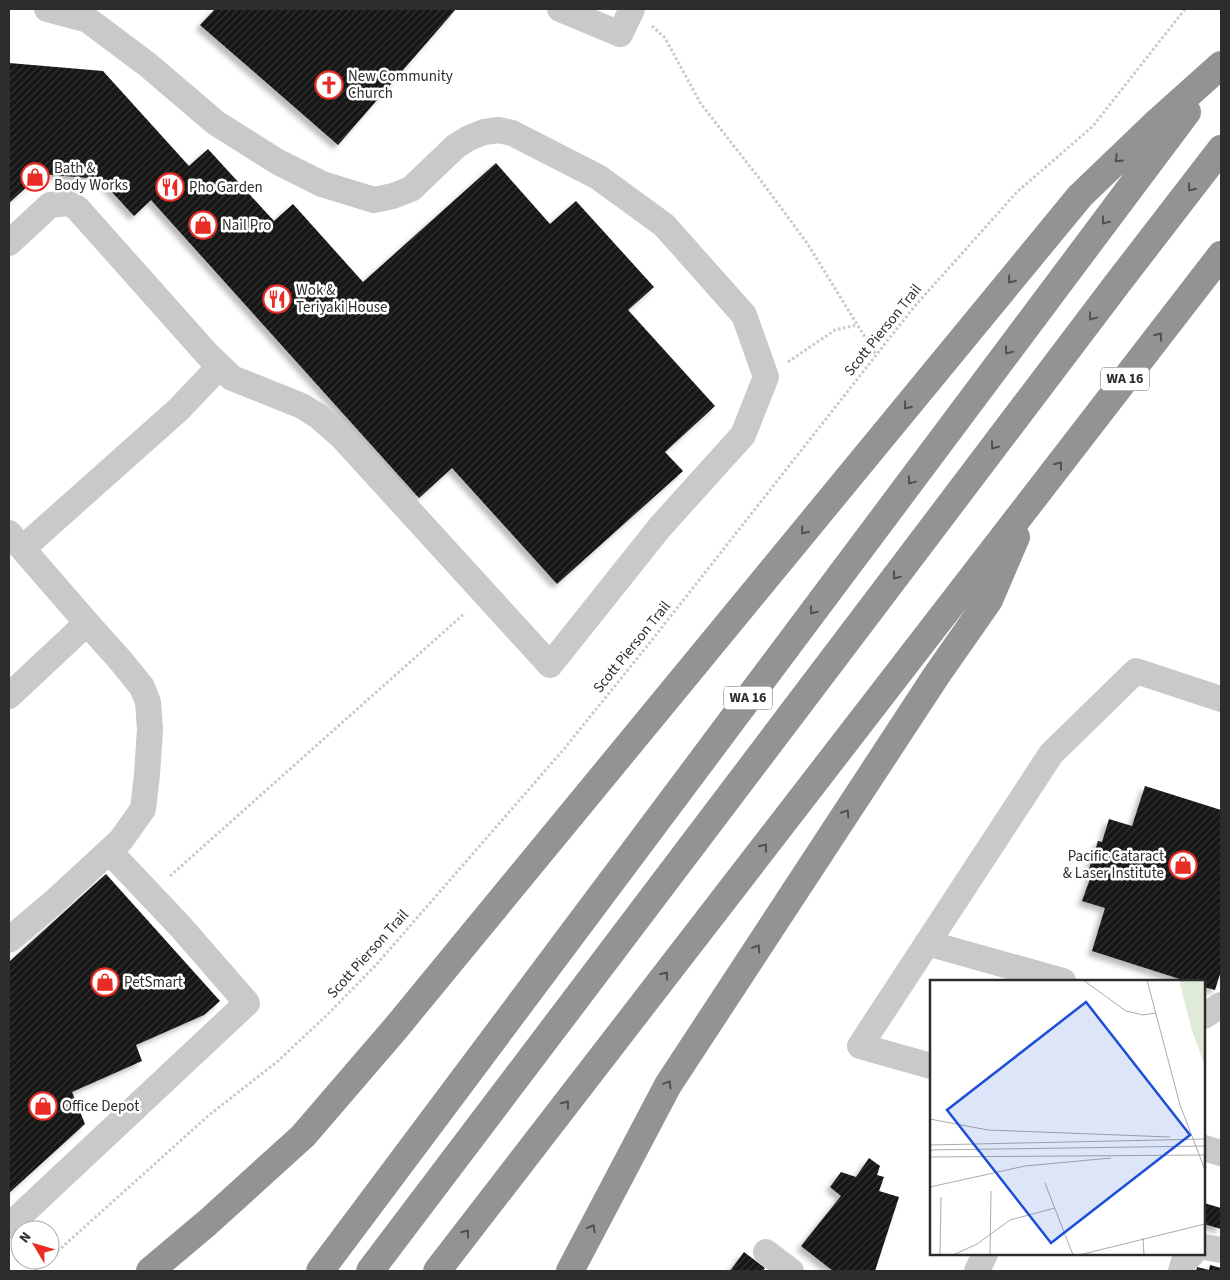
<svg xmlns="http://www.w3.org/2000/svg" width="1230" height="1280" viewBox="0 0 1230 1280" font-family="'Source Sans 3',sans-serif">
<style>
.building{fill:url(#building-hatch);filter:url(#shadow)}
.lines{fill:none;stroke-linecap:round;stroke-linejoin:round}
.path{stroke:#c9c9c9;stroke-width:3;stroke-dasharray:2.5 2.5;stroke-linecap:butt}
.minor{stroke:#c9c9c9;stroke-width:26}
.highway{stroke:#939393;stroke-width:28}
.oneway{stroke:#505050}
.labels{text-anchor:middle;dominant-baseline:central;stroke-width:5;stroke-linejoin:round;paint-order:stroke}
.shield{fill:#fff;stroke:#6b6b6b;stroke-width:1}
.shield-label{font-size:14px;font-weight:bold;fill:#2c2c2c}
.poi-label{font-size:15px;fill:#2c2c2c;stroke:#fff;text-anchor:start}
.street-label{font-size:15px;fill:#2c2c2c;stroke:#fff}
.inset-road{fill:none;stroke:#ababab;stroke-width:1}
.view{fill:#1d4ed8;fill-opacity:0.15;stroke:#1d4ed8;stroke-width:2.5}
.inset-edge{fill:none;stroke:#2c2c2c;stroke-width:2.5}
</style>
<defs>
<pattern id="building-hatch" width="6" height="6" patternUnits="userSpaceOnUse" patternTransform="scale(1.25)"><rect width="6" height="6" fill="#131313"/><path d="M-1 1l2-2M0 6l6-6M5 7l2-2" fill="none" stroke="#363636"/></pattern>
<filter id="shadow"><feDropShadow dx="-4.5" dy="4.5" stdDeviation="2.5" flood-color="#0004"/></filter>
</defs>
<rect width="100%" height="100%" fill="#fff"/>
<path class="building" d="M215,9H456L338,145L200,25Z
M9,63L103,71L189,166L208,149L274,221L293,204L363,282L496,163L550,224L576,201L654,287L628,310L715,406L665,452L683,471L557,584L452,468L419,498L151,200L134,216L100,179L41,174L9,203Z
M1145,786L1221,810V971L1215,990L1204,987V981H1186L1092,951L1105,908L1082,901L1091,876L1087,875L1098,841L1102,842L1109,819L1132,826Z
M106,874L220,1001L204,1015L136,1045L142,1061L72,1092L85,1124L9,1193V962Z
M869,1158L880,1166L877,1175L884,1177L879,1191L899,1197L875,1271H833L801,1246L841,1196L830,1187L841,1172L856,1177Z
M1204,1203L1221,1208V1229L1204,1224Z
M744,1252L765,1268L763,1271H730Z
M1210,1265L1221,1268V1271H1196L1197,1267L1209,1270Z"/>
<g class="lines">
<path class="path" d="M652,26L665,38L701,104L759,178L807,243L876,355
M788,362L835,330L857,325
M170,876L465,613
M50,1258L208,1116L278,1061L327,1015L376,965L564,749L652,640L914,307L1017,192L1093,126L1185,9
M35,1271L48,1260"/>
<path class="minor" d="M560,9L620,34L632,9
M9,243L50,205L68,203L77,208L208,355L232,378L302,406L318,416L342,437L550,665L660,527L743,435L766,377L744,315L664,225L598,177L512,133L499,130L484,132L469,138L456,146L411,189L393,196L374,200L322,184L278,162L216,123L148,65L88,20L47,9
M9,533L87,623L121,661L142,687L148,702L150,729L147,775L143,809L121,840L55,901L9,940
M23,548L178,410L219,367
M9,696L87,623
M927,943L1063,981
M1204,1016L1221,1005
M931,1066L860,1046L1051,754L1136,671L1221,699
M1204,1148L1221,1153
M9,1226L247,1003L180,926L109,851
M1204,1247L1221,1250
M766,1252L791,1271
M977,1271L985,1254
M1181,1271L1184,1261L1192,1254"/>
<path class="highway" d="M150,1271L207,1223L303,1136L395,1029L1080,196L1154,125L1221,65
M320,1271L1187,112
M370,1271L1117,284L1221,149
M437,1271L1221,255
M570,1271L668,1085L936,676L989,600L1016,537"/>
</g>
<defs><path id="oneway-chevron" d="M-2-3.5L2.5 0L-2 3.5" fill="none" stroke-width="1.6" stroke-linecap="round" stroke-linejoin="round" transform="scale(1.25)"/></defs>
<g class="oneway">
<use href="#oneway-chevron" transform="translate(1118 159) rotate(136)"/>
<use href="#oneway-chevron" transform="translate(1191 188) rotate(128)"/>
<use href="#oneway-chevron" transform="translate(1105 221) rotate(127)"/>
<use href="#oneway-chevron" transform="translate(1011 280) rotate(129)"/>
<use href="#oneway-chevron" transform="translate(1092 317) rotate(127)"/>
<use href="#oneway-chevron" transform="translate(1159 336) rotate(-52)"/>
<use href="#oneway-chevron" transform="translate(1008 351) rotate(127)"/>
<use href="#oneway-chevron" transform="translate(907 406) rotate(129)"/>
<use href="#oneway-chevron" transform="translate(994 446) rotate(127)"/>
<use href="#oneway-chevron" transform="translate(1059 465) rotate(-52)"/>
<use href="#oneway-chevron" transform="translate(911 481) rotate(127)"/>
<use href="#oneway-chevron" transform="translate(804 531) rotate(129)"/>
<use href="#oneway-chevron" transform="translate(896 576) rotate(127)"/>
<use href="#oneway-chevron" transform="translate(813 611) rotate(127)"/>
<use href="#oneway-chevron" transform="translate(846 813) rotate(-57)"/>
<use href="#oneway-chevron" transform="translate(764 847) rotate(-52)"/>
<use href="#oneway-chevron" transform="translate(757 948) rotate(-57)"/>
<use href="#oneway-chevron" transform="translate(665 975) rotate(-52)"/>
<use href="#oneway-chevron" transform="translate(668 1084) rotate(-59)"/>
<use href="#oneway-chevron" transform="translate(566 1104) rotate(-52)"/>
<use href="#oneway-chevron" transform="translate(592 1228) rotate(-62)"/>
<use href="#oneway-chevron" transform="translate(466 1233) rotate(-52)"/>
</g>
<defs>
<g id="church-ring" transform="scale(1.4375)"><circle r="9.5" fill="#fff" stroke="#ea2c26" stroke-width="1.5"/><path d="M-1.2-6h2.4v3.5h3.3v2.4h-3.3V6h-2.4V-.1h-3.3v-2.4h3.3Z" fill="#ea2c26"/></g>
<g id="shop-ring" transform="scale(1.4375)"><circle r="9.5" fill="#fff" stroke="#ea2c26" stroke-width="1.5"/><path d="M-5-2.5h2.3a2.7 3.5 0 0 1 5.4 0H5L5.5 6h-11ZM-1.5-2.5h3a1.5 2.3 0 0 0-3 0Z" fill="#ea2c26"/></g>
<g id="restaurant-ring" transform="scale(1.4375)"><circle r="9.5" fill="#fff" stroke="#ea2c26" stroke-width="1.5"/><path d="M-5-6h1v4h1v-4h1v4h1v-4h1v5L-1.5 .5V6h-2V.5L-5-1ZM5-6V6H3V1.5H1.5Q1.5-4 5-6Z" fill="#ea2c26"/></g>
</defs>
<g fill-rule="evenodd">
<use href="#church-ring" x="329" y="85"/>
<use href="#shop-ring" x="35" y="177"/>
<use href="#restaurant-ring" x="170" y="187"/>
<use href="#shop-ring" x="203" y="225"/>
<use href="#restaurant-ring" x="277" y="299"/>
<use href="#shop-ring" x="1183" y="865"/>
<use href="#shop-ring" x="105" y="982"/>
<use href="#shop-ring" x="43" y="1106"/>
</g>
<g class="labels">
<g class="shield">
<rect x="1101" y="367.5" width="48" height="23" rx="4"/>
<rect x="724" y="686.5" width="48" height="23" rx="4"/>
</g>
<g class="shield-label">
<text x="1125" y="379">WA 16</text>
<text x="748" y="698">WA 16</text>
</g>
<g class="poi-label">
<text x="348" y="76">New Community<tspan x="348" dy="17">Church</tspan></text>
<text x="54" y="168">Bath &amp;<tspan x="54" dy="17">Body Works</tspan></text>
<text x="189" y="187">Pho Garden</text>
<text x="222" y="225">Nail Pro</text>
<text x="296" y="290">Wok &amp;<tspan x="296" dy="17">Teriyaki House</tspan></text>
<text x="1164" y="856" text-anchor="end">Pacific Cataract<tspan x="1164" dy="17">&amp; Laser Institute</tspan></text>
<text x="124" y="982">PetSmart</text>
<text x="62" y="1106">Office Depot</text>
</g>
<g class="street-label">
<text transform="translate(883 330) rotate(-51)">Scott Pierson Trail</text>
<text transform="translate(632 647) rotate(-51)">Scott Pierson Trail</text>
<text transform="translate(368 954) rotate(-48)">Scott Pierson Trail</text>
</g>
</g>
<g transform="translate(930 980)">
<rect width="275" height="275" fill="#fff"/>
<path d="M249,0H275V86L262,51Z" fill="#e0ead8"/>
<path class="inset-road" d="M153,0L196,31L213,35L226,33M217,0L250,125L275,190M0,139L58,150L240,157M0,165L275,159M0,170L275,166M0,177L275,175M115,203L143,275M0,207L95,186L181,178M213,258L214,275M10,275L11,217M23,275L47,264L80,240L125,228M60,275L61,211M149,275L275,244"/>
<path class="view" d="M156,22L260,155L121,263L17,130Z"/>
<rect width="275" height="275" class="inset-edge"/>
</g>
<rect width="1230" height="1280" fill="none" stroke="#2c2c2c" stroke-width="20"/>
<g transform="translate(35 1245) rotate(308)"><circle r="24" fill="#ffffff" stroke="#ababab"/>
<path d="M0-4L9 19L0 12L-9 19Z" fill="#ea2c26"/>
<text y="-8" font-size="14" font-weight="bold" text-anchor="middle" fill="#2c2c2c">N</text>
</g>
</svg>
